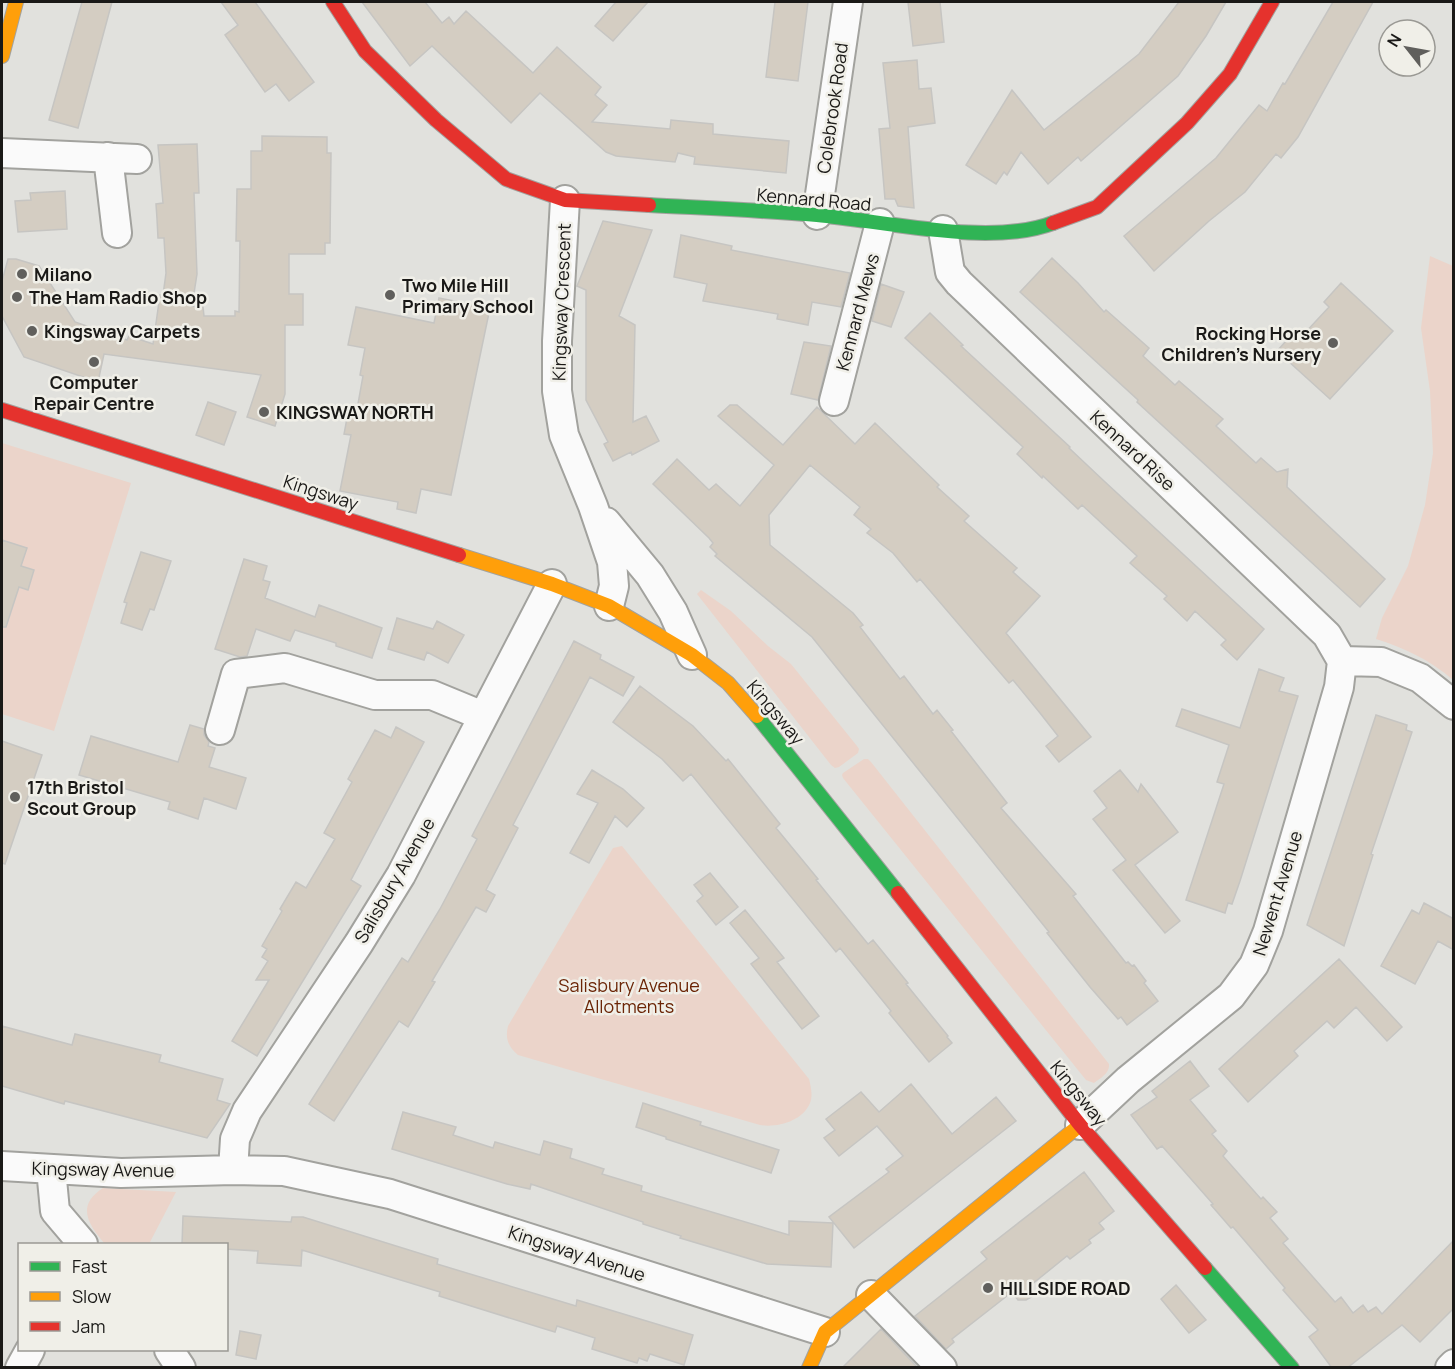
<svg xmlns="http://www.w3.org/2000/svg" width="1455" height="1369" viewBox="0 0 1455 1369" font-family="Manrope,sans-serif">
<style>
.green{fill:#ebd4ca}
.building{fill:#d4cdc2;stroke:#c6c5c2;stroke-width:1.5}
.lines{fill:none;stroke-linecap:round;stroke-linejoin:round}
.street-casing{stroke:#a2a29e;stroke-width:32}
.fast-casing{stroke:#a2a29e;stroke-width:16}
.slow-casing{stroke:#a2a29e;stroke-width:16}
.jam-casing{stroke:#a2a29e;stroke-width:16}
.street{stroke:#fafafa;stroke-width:28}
.fast{stroke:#30b455;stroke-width:14}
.slow{stroke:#ff9f0a;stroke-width:14}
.jam{stroke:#e5322d;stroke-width:14}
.poi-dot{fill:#605f5c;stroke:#f0efe8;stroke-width:2}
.labels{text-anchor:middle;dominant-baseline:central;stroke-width:5;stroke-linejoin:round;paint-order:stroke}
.street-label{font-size:18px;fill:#1a1917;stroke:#f0efe8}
.poi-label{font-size:18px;font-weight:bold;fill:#1a1917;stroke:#f0efe8;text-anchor:start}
.park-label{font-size:18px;fill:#6b2506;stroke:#f0efe8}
</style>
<rect width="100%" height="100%" fill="#e1e1dd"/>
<path class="green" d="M1430,256L1453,266V680C1430,660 1405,648 1376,639L1382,618L1408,566L1425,505L1433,453L1430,391L1421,328Z
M2,443L131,483L54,731L2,714Z
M701,590L731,611L768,646L791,664L857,746L859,749L858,753L839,767L835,768L831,765L697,594Z
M864,759H868L871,762L1109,1064C1110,1073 1101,1078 1094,1083L1086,1080L843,778L842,775L843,773Z
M622,846L809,1079C811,1087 813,1096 810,1103C803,1121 777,1128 760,1125L518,1055C508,1047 505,1038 508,1026L613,848Z
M103,1188L176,1192L149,1244H105C89,1225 75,1206 103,1188Z"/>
<path class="building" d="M82,2H112L78,128L49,120Z
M221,2H255L314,82L289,101L276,84L265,92L225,35L238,25Z
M362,2H425L442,23L449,17L454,24L466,11L533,73L557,47L601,87L595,95L607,105L592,122L670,129L671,120L713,124V134L789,141L786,173L694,164L695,157L678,153L675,162L616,156L606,152L540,93L511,123L432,46L410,66Z
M616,2H648L613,41L595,26Z
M775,2H808L798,81L766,77Z
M908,2H940L944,42L913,46Z
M1179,2H1226L1206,36L1178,76L1081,161L1078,157L1048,184L1021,152L1007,175L1004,172L996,184L966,165L1012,90L1044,130L1139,54Z
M1333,2H1373L1298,137L1281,158L1276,154L1245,192L1209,221L1154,271L1124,236L1216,158L1259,105L1267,111L1283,83L1285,84Z
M917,60L919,89L931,88L935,123L908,127L914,208L898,206L895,199H885L879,129L890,128L883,63Z
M262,136L327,137V153H331L330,243H325V254H289V294H303V325H285V394L275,426L247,417L261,375L104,354L98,382L24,357L2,316V281L8,259H16L39,266L75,322L127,340L129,336L153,344L160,295H163L166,273L164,238H158L157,219L156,204L163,203L158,145L197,144L199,193H194L197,274L192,306L203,307L204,316H235V311L239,312L240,241H236L237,189H251V151H262Z
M65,191L67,229L18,232L15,201L31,200L30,193Z
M603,221L652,230L619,316L635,325L633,422L646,416L659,441L632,455L631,452L613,461L604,444L608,442L586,400V290L577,286Z
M681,235L732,246L731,250L850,273L841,307L812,302L808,325L777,319L778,314L703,301L707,284L674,277Z
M1052,258L1078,283L1104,312L1106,310L1149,348L1143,356L1175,385L1179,381L1223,419L1216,426L1256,463L1261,458L1277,472L1288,469L1287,487L1385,579L1360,607L1137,402L1138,400L1020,292Z
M1341,283L1393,331L1330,399L1277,351L1296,330L1303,335L1329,307L1324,302Z
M881,284L904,292L891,327L872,321Z
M439,298L490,308L451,495L421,489L416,513L397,509L398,502L340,491L351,435L344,434L348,413L356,415L363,376L360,375L365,348L348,345L356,307L434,323Z
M930,313L963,345L961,346L1070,447L1069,448L1104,481L1264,629L1237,660L1221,645L1226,640L1195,611L1187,621L1164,599L1167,596L1130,563L1137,556L1082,505L1078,509L1043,476L1042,478L1017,454L1023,447L905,338Z
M804,342L831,346L818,400L791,394Z
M208,402L236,412L224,445L196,435Z
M730,405H737L783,445L817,407L855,444L875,423L939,485L937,487L969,516L964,521L1017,568L1013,572L1040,596L1006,633L1091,737L1059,762L1046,746L1058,736L1040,713L1013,680L1009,683L920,579L917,582L893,553L867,533L871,529L854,515L860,507L810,465L769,515L770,545L853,613L863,625L860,627L900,679L904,676L933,714L937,710L953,730L951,731L1007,803L1001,808L1076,894L1073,896L1126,963L1128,962L1132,966L1134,965L1146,981L1144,983L1158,1001L1127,1025L1121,1017L1118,1019L1090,987L1047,933L1049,932L812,637L715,556L717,554L710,547L713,543L709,538L653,484L677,459L709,490L716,484L740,506L774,465L718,416Z
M2,540L27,548L21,566L34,570L28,590L19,587L6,627H2Z
M141,552L171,561L154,610L150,609L142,630L121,623L127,603L124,602Z
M244,559L267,566L263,580L270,582L265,598L315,617L319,605L382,628L372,658L336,646V643L295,630L290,641L256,629L247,656L240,657L215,649Z
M397,618L433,629L437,621L464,635L448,663L427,652L424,660L388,649Z
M574,641L601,655L600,659L634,677L623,696L590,677L513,825L518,828L486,890L495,895L486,912L476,907L432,981L435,982L408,1027L399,1021L334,1121L309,1104L402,958L408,962L440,909L477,839L472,836Z
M1259,669L1284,678L1279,691L1298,696L1240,881L1232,904L1228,903L1225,913L1186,900L1224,784L1217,782L1229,745L1176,726L1182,709L1240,728Z
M640,686L693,726L726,761L728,759L780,824L776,828L818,879L816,880L868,944L873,940L908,983L906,984L948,1036L947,1037L952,1043L929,1062L889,1013L891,1011L840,948L836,952L691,774L683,781L662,759L613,722Z
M1376,715L1407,725L1406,730L1412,732L1371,854L1373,855L1344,946L1307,925Z
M190,725L204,729V735L209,742L208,746L215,748L209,767L246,778L236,809L204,798L198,819L168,809L170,802L79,775L91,736L178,762Z
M396,727L424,742L351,880L361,886L257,1056L232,1041L269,980H256L268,961L262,957L267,949L262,946L282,911L280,909L296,882L306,888L335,839L324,833L352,782L348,779L375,730L391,738Z
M2,741L42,755L5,864L2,863Z
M592,770L623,789L644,808L627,827L615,816L589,863L570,853L598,803L577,794Z
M1120,770L1138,792L1141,784L1178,832L1135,865L1180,921L1165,933L1113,870L1126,860L1093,819L1107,808L1094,791Z
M710,873L738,907L716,925L697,901L703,896L694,885Z
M1424,903L1454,919V950L1438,941L1415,984L1381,966L1412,910L1419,914Z
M745,910L784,958L777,962L819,1016L802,1029L751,964L759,958L730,923Z
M1339,959L1402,1027L1387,1041L1356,1007L1334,1028L1327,1021L1294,1051L1298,1056L1248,1102L1219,1069Z
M2,1026L72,1045L75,1034L161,1055L159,1062L223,1079L217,1100L230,1104L207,1138L65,1101L64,1104L2,1086Z
M1190,1061L1209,1086L1190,1100L1216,1131L1212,1134L1227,1151L1223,1156L1261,1199L1263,1197L1277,1212L1270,1218L1288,1239L1283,1243L1335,1302L1341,1297L1353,1313L1363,1305L1368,1312L1376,1307L1382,1314L1454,1240V1308L1420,1342L1402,1325L1347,1368H1332L1309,1337L1318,1330L1283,1290L1285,1288L1233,1227L1231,1228L1211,1205L1213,1204L1162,1146L1157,1149L1131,1115L1157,1097L1152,1091Z
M911,1084L952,1134L996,1097L1016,1121L854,1248L829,1217L889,1172L886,1169L903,1156L877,1126L839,1156L824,1138L835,1130L826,1119L861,1092L879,1112Z
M643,1103L701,1122L700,1125L779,1150L771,1173L666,1139V1137L636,1127Z
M403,1112L456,1127L453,1135L493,1148L495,1142L540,1155L544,1141L572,1149L570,1158L604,1169L602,1174L642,1186L641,1191L789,1235V1221L833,1223L831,1267L767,1264L680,1238L681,1236L643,1224V1222L531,1184L530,1189L507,1184L392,1149Z
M1084,1172L1114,1211L1099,1223L1104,1229L1089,1240L1091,1243L1070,1259L1067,1256L1031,1285L1033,1287V1296L1026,1300H1018L1012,1292L952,1339L954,1342L946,1349L915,1316L987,1259L981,1252Z
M183,1216L291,1222L292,1217H303L438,1259L437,1264L576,1306L577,1300L693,1335L684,1365L650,1354L647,1361L639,1358L637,1363L592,1349L595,1338L557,1326L555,1332L545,1329L439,1296L440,1292L302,1250L301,1266L257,1263L258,1251L226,1249V1245H182Z
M1176,1285L1206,1320L1189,1333L1161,1299Z
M881,1329L918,1368H842Z
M240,1331L261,1335L256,1359L236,1355Z"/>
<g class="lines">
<g class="street-casing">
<path id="street" d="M2,153L137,159
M108,157L117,233
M565,200L557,341V391L564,435L593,506L612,562L614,586L609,606
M817,215L848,2
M943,230L950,272L959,283L1327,635L1342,661
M834,401L880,223
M606,522L650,575L673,612L692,655
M1342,661L1381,662L1420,678L1454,705
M220,730L236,674L285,668L375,695H432L483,716
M1080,1125L1128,1080L1231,996L1254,965L1268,931L1339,687L1342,661
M2,1166L121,1173L233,1170L284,1171L390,1194L825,1332
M51,1169L55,1211L83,1244
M233,1170L235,1139L247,1111L359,943L401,875L552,584
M871,1295L942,1368
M169,1350L181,1368
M20,1368L30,1350
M1450,1368L1454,1364"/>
</g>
<g class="fast-casing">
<path id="fast" d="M649,205C705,208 761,210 817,215C885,221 990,247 1053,223
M757,716L898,893
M1205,1268L1292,1368"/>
</g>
<g class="slow-casing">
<path id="slow" d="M2,56L16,2
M459,555L552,584L609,606L692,655L728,683L757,716
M809,1368L825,1332L1080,1125"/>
</g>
<g class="jam-casing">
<path id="jam" d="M333,2L365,51L436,120L506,179L565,200L649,205
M1053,223L1097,207L1187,123L1230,74L1272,2
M2,410L459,555
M898,893L1080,1125L1205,1268"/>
</g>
<use href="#street" class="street"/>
<use href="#fast" class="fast"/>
<use href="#slow" class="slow"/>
<use href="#jam" class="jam"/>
</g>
<g class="poi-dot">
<circle cx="22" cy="274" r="6"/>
<circle cx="390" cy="295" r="6"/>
<circle cx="17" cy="297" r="6"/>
<circle cx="32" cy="331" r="6"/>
<circle cx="1333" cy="343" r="6"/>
<circle cx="94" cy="362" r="6"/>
<circle cx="264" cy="412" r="6"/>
<circle cx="15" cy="797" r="6"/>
<circle cx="988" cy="1288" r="6"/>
</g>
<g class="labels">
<g class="street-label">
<text transform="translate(832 108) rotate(-82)">Colebrook Road</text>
<text transform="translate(814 199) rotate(5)">Kennard Road</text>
<text transform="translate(561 302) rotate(-88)">Kingsway Crescent</text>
<text transform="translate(857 312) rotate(-75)">Kennard Mews</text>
<text transform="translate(1133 450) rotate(43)">Kennard Rise</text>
<text transform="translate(321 492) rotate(18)">Kingsway</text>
<text transform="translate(776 712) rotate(50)">Kingsway</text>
<text transform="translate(394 880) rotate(-60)">Salisbury Avenue</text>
<text transform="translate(1277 893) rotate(-73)">Newent Avenue</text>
<text transform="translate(1079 1093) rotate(51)">Kingsway</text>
<text transform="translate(103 1169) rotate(1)">Kingsway Avenue</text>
<text transform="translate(577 1253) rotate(18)">Kingsway Avenue</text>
</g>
<g class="poi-label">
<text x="34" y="274">Milano</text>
<text x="402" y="285">Two Mile Hill<tspan x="402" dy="21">Primary School</tspan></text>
<text x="29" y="297">The Ham Radio Shop</text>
<text x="44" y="331">Kingsway Carpets</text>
<text x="1321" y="333" text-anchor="end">Rocking Horse<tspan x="1321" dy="21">Children's Nursery</tspan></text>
<text x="94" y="382" text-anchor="middle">Computer<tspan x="94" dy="21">Repair Centre</tspan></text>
<text x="276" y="412">KINGSWAY NORTH</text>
<text x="27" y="787">17th Bristol<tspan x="27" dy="21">Scout Group</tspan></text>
<text x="1000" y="1288">HILLSIDE ROAD</text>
</g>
<g class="park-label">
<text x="629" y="985">Salisbury Avenue<tspan x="629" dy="21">Allotments</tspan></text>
</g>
</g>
<rect width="1455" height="1369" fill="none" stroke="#1a1917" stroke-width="6"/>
<rect x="18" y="1243" width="210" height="108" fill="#f0efe8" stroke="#9a9994" stroke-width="1.5"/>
<rect x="30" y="1262" width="30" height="9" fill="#30b455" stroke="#9a9994" stroke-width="1.5"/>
<text x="72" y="1273" font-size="18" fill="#1a1917">Fast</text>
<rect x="30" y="1292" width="30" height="9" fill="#ff9f0a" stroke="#9a9994" stroke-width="1.5"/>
<text x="72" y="1303" font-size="18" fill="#1a1917">Slow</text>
<rect x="30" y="1322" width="30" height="9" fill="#e5322d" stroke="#9a9994" stroke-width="1.5"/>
<text x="72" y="1333" font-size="18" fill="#1a1917">Jam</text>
<g transform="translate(1407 48) rotate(301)"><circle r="28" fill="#f0efe8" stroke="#9a9994" stroke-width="1.5"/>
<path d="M0-4.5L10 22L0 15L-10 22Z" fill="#605f5c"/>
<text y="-9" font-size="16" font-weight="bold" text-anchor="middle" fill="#1a1917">N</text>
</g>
</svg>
